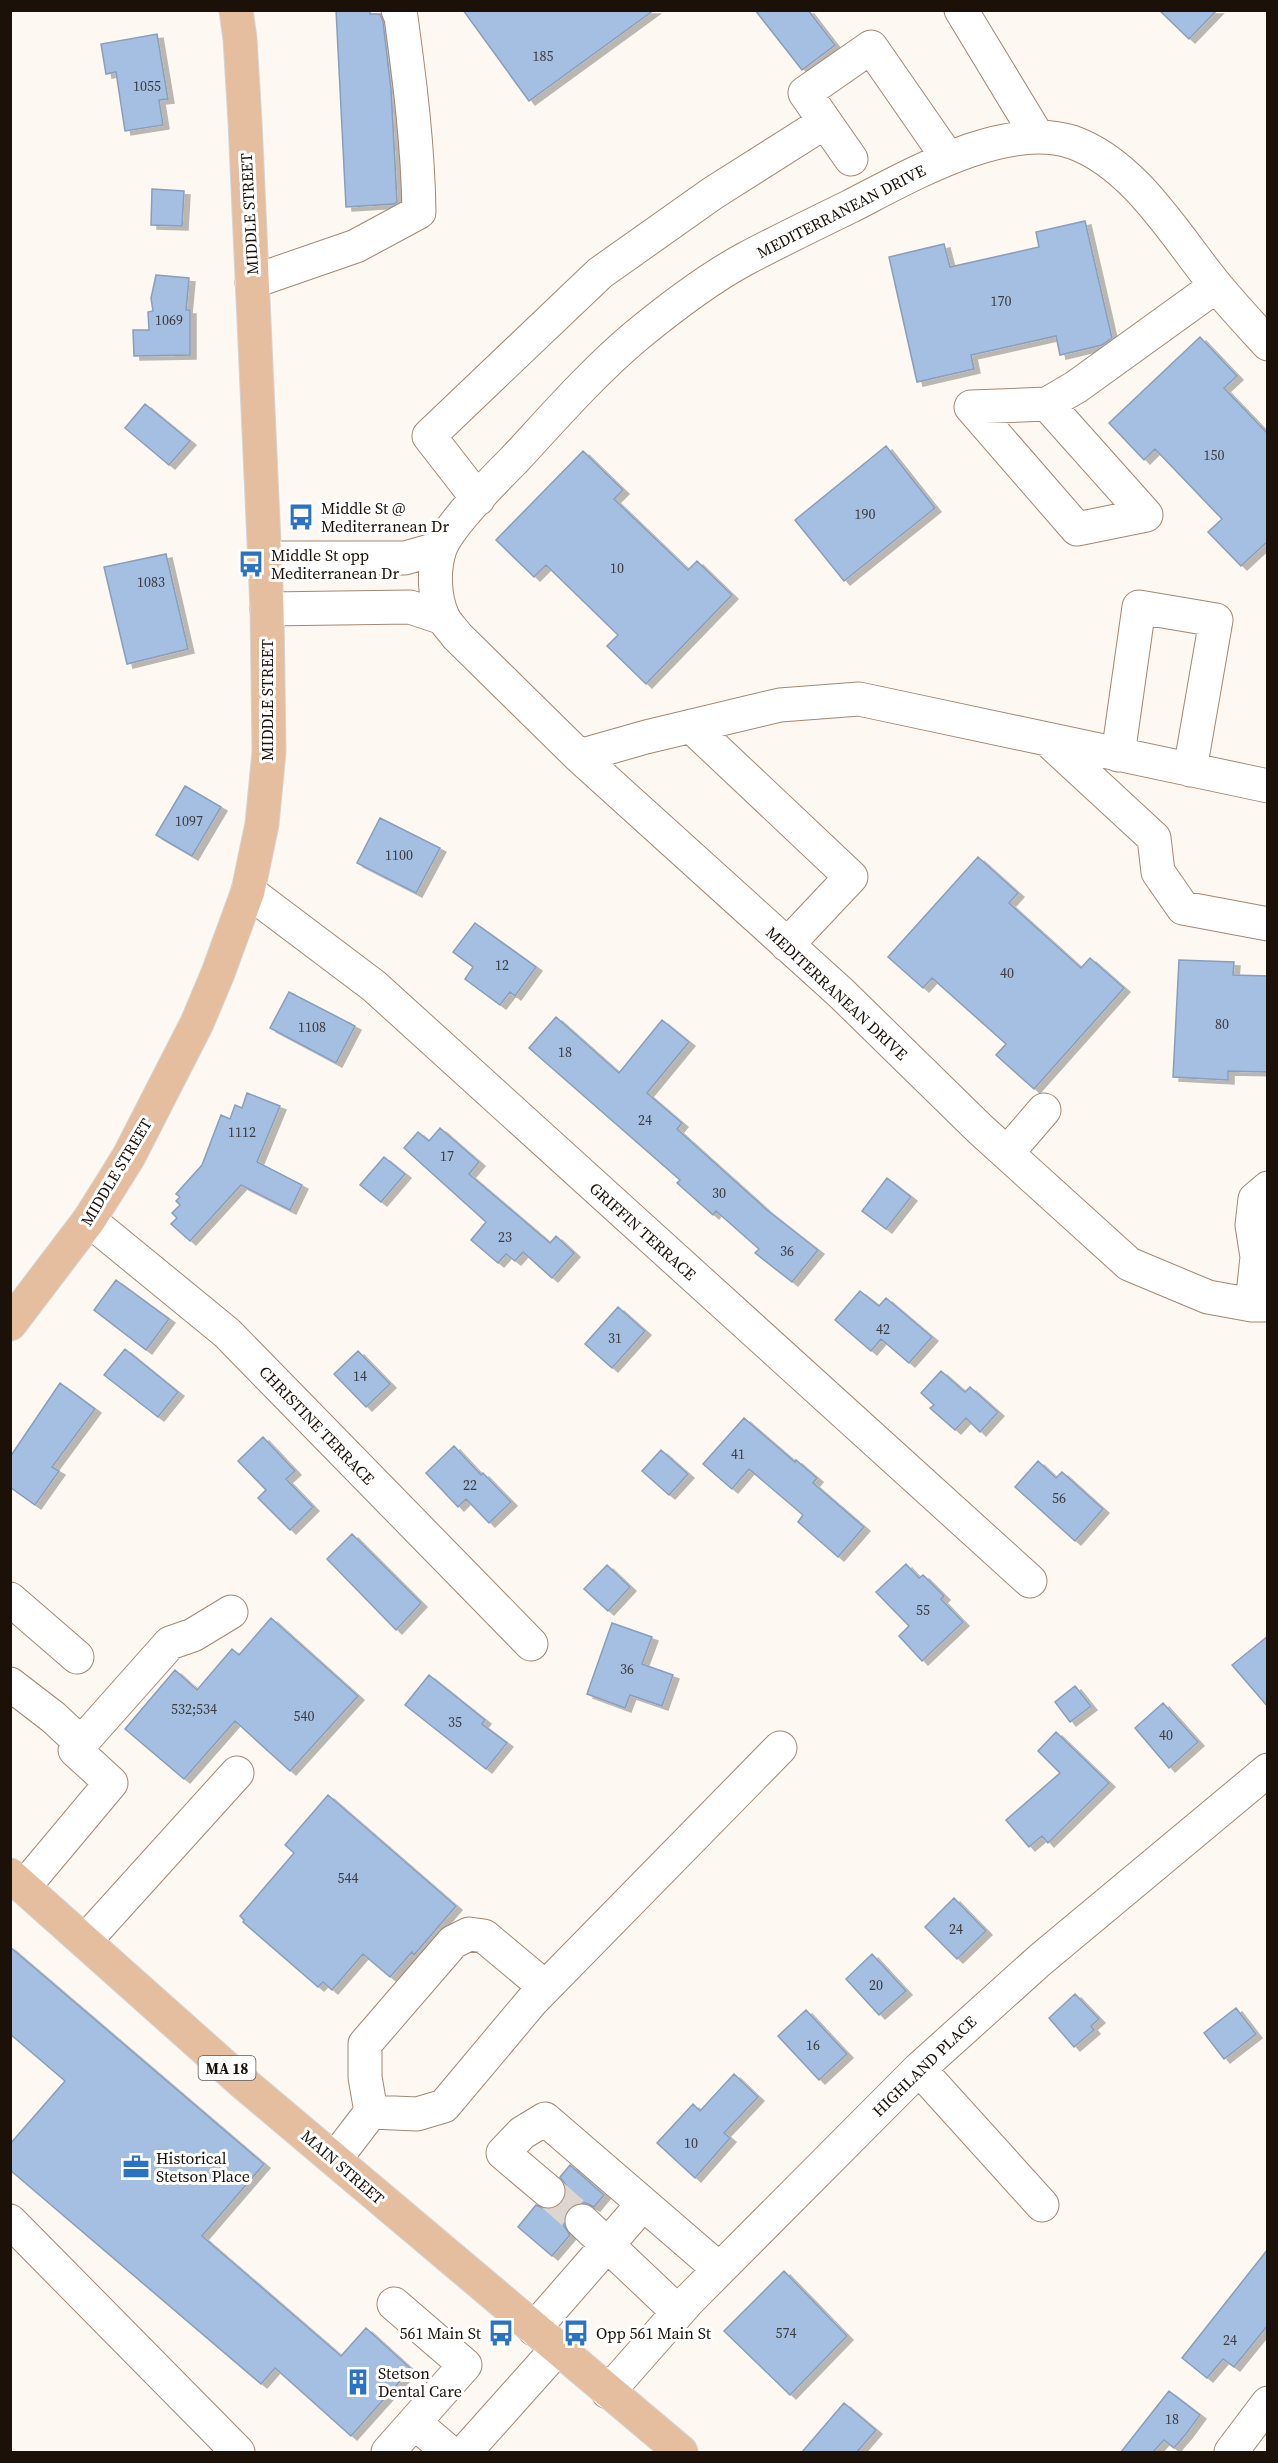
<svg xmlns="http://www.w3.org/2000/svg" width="1278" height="2463" viewBox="0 0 1278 2463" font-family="'Source Serif 4',serif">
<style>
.building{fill:#a4bfe2;stroke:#899eba;stroke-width:1.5;filter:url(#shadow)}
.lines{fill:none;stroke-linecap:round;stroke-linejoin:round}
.minor-tunnel{stroke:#dcd5d0;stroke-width:33;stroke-dasharray:33 16;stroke-linecap:butt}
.minor-casing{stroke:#a48772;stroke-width:35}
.major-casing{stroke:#d6d4d3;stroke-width:35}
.minor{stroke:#fff;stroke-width:33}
.major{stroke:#e5be9f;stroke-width:33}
.labels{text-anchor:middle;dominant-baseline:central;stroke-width:6;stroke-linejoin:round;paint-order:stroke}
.number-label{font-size:14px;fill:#3d3c3f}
.shield{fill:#fff;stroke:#5f5853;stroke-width:1.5}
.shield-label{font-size:15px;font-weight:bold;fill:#1b1109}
.street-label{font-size:16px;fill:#1b1109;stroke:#fff}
.poi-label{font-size:16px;fill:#1b1109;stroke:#fff;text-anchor:start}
</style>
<defs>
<filter id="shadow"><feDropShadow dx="6" dy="4" stdDeviation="0" flood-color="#0004"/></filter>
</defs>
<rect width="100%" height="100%" fill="#fef8f3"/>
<path class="building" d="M336,10H370V14H380L383,22L391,89L397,202L394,204L346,207Z
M463,10H654L529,101Z
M755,10H808L835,45L802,70Z
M1159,10H1217L1189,39Z
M157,34L168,99L159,100L163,125L125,131L116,72L106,74L101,44Z
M152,189L184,191L182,226L151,225Z
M1085,221L1112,338L1102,345L1060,355L1056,336L971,355L974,369L917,382L889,257L944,244L950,267L1039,247L1036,232Z
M156,275L189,278L186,310H190V355L134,356L133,330H149L148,312L153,311L151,298Z
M1200,337L1237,376L1224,388L1268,434V541L1241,566L1208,532L1222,519L1155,449L1144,460L1109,423Z
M145,404L190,441L169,465L125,428Z
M886,446L935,508L844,581L795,520Z
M583,451L623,490L614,499L688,570L697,561L732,595L646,684L607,646L618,635L546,565L534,577L496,540Z
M166,554L188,649L127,664L104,567Z
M185,786L221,807L192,856L156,835Z
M380,818L440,848L416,893L357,863Z
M978,857L1018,893L1009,903L1081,968L1090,958L1124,988L1034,1089L996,1055L1006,1044L932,978L923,988L888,957Z
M475,923L536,967L515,996L510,992L500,1005L465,979L473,967L453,952Z
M1179,960L1234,962L1233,975L1268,976V1072L1228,1071V1080L1173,1077Z
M289,992L355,1026L336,1063L270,1028Z
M556,1017L619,1073L662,1020L689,1042L647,1093L682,1123L677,1129L767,1210L818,1250L792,1282L755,1253L759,1249L716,1211L713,1215L677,1183L680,1180L529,1048Z
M247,1093L280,1106L257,1162L302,1185L290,1210L241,1185L190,1241L171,1224L177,1218L172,1213L180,1205L176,1201L180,1197L176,1194L202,1165L221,1115L230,1119L235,1105L242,1108Z
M440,1128L479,1162L469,1174L550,1243L556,1236L574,1253L552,1278L523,1252L515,1261L506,1254L498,1263L471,1240L486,1222L404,1148L418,1132L429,1141Z
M384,1157L405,1174L381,1202L360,1185Z
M887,1178L911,1197L886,1229L862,1211Z
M116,1280L169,1319L146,1350L94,1310Z
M860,1291L879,1306L886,1298L932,1337L909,1363L881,1339L871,1351L835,1320Z
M618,1307L645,1331L612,1368L585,1344Z
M125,1349L178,1392L158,1417L104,1375Z
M358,1351L390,1384L366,1407L334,1374Z
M941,1371L965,1392L970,1387L998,1412L980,1432L966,1418L955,1430L930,1408L934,1405L921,1393Z
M60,1383L95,1409L52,1467L59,1471L35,1505L10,1487V1457Z
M744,1418L795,1462L796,1460L817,1478L813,1483L864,1527L838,1557L798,1522L803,1515L749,1469L732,1489L703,1464Z
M263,1437L295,1471L286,1479L313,1507L290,1530L258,1498L266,1490L238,1461Z
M454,1446L481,1475L483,1473L511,1502L489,1523L466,1499L458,1507L426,1473Z
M661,1450L688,1474L669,1495L642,1471Z
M1038,1461L1056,1478L1062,1472L1103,1509L1075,1541L1015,1487Z
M352,1534L421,1603L396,1630L327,1559Z
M906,1564L919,1578L923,1575L944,1596L941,1599L963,1622L922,1661L899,1636L909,1626L876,1592Z
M607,1565L630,1587L608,1611L584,1589Z
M271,1618L358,1696L290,1771L235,1721L184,1779L125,1729L175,1670L197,1690L232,1649L239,1655Z
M612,1623L652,1637L642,1664L673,1675L662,1706L630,1695L625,1708L587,1694Z
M1268,1636V1707L1232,1665Z
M429,1675L485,1720L482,1724L507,1743L486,1769L405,1705Z
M1075,1686L1091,1706L1070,1722L1055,1702Z
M1163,1703L1198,1742L1169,1768L1135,1728Z
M1056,1732L1109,1783L1048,1843L1042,1836L1029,1847L1006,1820L1060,1773L1038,1751Z
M328,1795L456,1906L414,1955L412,1952L390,1977L363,1954L332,1990L323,1982L318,1987L243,1922L244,1920L240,1916L294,1853L285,1845Z
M954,1898L986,1931L957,1959L925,1927Z
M10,1947L264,2164L202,2236L341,2356L366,2328L411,2369L351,2436L275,2368L261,2384L10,2170V2144L65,2081L10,2034Z
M872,1954L906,1991L879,2015L846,1979Z
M1075,1994L1099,2019L1091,2026L1094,2030L1074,2047L1049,2018Z
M1236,2008L1256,2034L1224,2059L1204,2033Z
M806,2010L847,2054L819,2080L778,2036Z
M734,2074L758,2097L724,2133L730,2138L695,2178L657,2143L693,2104L700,2111Z
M570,2165L604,2195L594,2207L586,2203H577L568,2209L564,2217V2226L570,2235L552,2256L518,2227L536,2205L545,2209L555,2208L562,2204L566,2194V2185L560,2177Z
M1268,2249V2325L1234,2367L1223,2359L1207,2378L1182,2358Z
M784,2271L847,2336L790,2395L724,2331Z
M1169,2391L1200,2415L1186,2434L1174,2448L1164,2440L1153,2452H1121Z
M844,2403L876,2430L857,2452H802Z"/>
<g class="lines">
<path class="minor-tunnel" d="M548,2191L582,2221"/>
<g class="minor-casing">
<path id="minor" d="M961,10L1038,137
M851,159L805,93L871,47L948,158
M252,282L356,246L419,212C418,146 410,83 401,17L398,10
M1268,344C1248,322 1228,301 1210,278C1172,230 1132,163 1072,142C1004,120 908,177 849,207C814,224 779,241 745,259C706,280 670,308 636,336C592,373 553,418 514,460C495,479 448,526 440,549C433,570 434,597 443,617C446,624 453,630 457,636L579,756L841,993L980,1129L1129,1264L1208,1297L1252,1305H1268
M1047,404L1146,515
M478,499L429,436L600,273L713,193L825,122
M1146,515L1077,529L971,407L1047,404L1076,387L1216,286
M265,558H405L440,548
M267,609L410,607L443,618
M691,726L851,877L787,945
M1049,741L1154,838L1158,872L1183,908L1268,924
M1118,755L1139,607L1216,620L1190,770
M579,756L646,737L780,705L859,699L1268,786
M248,891L374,986L1030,1581
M1007,1153L1044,1110
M89,1220L227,1333L531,1644
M1252,1305L1257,1257L1252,1225L1255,1199L1268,1188
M10,1599L77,1657
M10,1684L53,1717L81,1743
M24,1887L111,1783L75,1750L170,1643L193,1635L231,1612
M85,1941L237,1773
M919,2069L1042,2205
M371,2112L417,2114L444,2106L532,2001L780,1748
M335,2159L371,2112L365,2077V2044L453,1942L469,1934L484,1936L545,1987
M548,2191L503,2153L522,2133L545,2119L719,2269
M10,2221L238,2452
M582,2221L678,2312
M534,2329L643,2204
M608,2392L689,2300L919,2069L1040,1960L1268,1770
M415,2423L449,2452
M388,2452L465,2365L394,2304
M465,2452L557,2349
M1231,2452L1268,2403"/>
</g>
<g class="major-casing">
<path id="major" d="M10,1324L89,1220L111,1185L129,1156L197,1023L218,973L248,891L262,824L269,752L267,609L245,122L240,39L236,10
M10,1875L240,2080L681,2452"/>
</g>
<use href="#minor" class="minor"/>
<use href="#major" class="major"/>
</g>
<defs>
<g id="bus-bare" transform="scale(2.07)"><path d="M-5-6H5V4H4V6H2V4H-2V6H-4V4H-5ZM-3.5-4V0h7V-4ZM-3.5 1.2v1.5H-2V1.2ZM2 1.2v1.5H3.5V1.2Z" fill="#2b72c3" stroke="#fff" stroke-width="2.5" paint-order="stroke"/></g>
<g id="office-bare" transform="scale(2.07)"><path d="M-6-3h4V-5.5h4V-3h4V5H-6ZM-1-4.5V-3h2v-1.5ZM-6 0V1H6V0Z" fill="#2b72c3" stroke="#fff" stroke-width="2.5" paint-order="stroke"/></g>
<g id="building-bare" transform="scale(2.07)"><path d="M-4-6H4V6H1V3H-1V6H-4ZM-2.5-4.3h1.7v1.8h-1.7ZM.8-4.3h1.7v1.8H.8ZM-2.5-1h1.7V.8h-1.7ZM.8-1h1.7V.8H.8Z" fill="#2b72c3" stroke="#fff" stroke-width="2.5" paint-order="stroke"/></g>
</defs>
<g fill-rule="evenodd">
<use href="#bus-bare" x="301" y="517"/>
<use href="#bus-bare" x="251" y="564"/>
<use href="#office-bare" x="136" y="2167"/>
<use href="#bus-bare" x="501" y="2333"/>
<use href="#bus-bare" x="576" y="2333"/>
<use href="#building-bare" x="358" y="2382"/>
</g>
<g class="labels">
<g class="number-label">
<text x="543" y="56">185</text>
<text x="147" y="86">1055</text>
<text x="1001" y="301">170</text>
<text x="169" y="320">1069</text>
<text x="1214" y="455">150</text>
<text x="865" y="514">190</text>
<text x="617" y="568">10</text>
<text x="151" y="582">1083</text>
<text x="189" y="821">1097</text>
<text x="399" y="855">1100</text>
<text x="502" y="965">12</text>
<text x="1007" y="973">40</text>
<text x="1222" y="1024">80</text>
<text x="312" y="1027">1108</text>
<text x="565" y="1052">18</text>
<text x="645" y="1120">24</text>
<text x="242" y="1132">1112</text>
<text x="447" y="1156">17</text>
<text x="719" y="1193">30</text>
<text x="505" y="1237">23</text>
<text x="787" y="1251">36</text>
<text x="883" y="1329">42</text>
<text x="615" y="1338">31</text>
<text x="360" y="1376">14</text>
<text x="738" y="1454">41</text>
<text x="470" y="1485">22</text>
<text x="1059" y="1498">56</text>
<text x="923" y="1610">55</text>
<text x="627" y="1669">36</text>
<text x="194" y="1709">532;534</text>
<text x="304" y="1716">540</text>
<text x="455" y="1722">35</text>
<text x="1166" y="1735">40</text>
<text x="348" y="1878">544</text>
<text x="956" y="1929">24</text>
<text x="876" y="1985">20</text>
<text x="813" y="2045">16</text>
<text x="691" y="2143">10</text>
<text x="786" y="2333">574</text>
<text x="1230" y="2340">24</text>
<text x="1172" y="2419">18</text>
</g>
<rect class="shield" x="198.5" y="2056" width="57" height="24" rx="4.5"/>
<g class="shield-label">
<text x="227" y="2068">MA 18</text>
</g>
<g class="street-label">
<text transform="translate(841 211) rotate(-27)">MEDITERRANEAN DRIVE</text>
<text transform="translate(249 214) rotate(-93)">MIDDLE STREET</text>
<text transform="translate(267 700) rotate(-90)">MIDDLE STREET</text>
<text transform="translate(837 993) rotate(43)">MEDITERRANEAN DRIVE</text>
<text transform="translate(116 1172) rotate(-59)">MIDDLE STREET</text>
<text transform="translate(643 1231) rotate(42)">GRIFFIN TERRACE</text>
<text transform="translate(317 1425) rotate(46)">CHRISTINE TERRACE</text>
<text transform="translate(924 2066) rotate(-44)">HIGHLAND PLACE</text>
<text transform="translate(343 2167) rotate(41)">MAIN STREET</text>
</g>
<g class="poi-label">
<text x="321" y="508">Middle St @<tspan x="321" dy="18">Mediterranean Dr</tspan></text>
<text x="271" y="555">Middle St opp<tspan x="271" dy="18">Mediterranean Dr</tspan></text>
<text x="156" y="2158">Historical<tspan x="156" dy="18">Stetson Place</tspan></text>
<text x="481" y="2333" text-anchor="end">561 Main St</text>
<text x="596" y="2333">Opp 561 Main St</text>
<text x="378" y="2373">Stetson<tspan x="378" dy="18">Dental Care</tspan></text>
</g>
</g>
<rect width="1278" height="2463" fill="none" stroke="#1b1109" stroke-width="24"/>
</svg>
